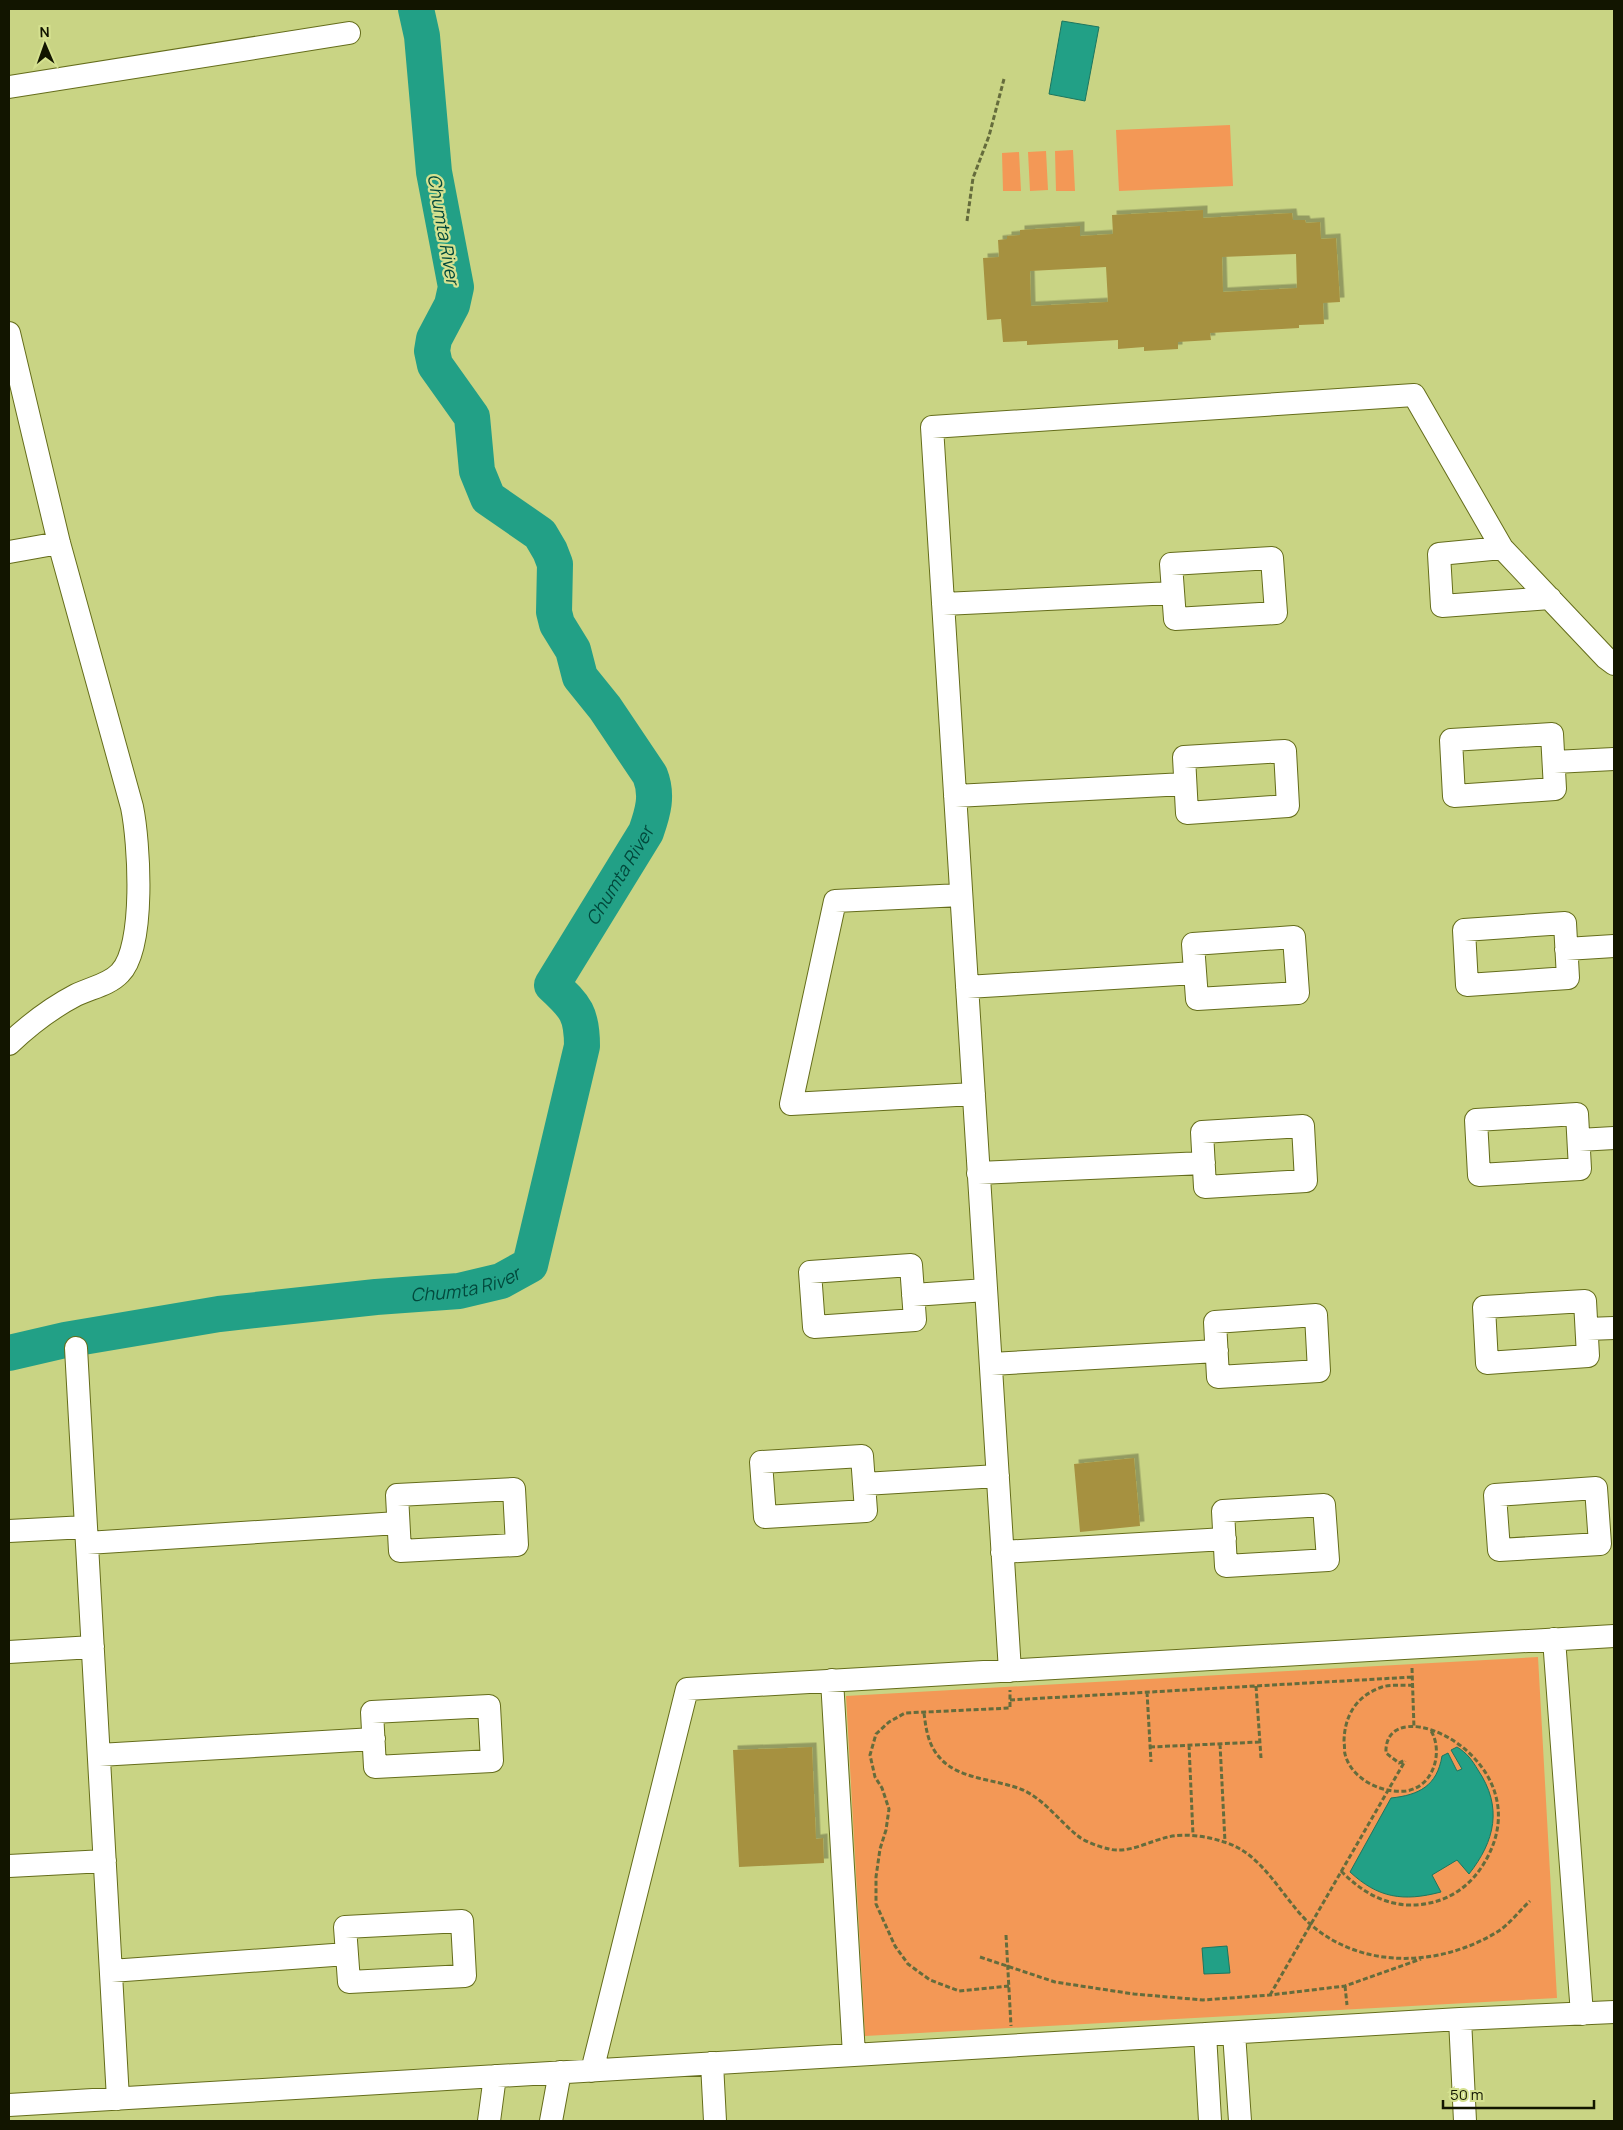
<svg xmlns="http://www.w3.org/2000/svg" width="1623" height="2130" viewBox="0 0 1623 2130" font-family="Manrope,sans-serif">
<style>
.green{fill:#f39856}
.water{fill:#22a086;stroke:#1d765e}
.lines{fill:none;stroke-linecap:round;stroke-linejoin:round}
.river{stroke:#22a086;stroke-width:36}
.building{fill:#a69140;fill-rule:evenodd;filter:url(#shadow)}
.minor-casing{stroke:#656d1b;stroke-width:24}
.path{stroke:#656c3c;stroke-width:3;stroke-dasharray:5 2.5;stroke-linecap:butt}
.minor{stroke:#fff;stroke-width:22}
.labels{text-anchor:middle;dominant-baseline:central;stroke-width:4.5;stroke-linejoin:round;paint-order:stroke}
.water-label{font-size:18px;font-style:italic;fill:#02493c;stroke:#d5e190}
</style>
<defs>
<filter id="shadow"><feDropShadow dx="4.5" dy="-4.5" stdDeviation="0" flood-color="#0004"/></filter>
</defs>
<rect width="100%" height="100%" fill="#c9d484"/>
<path class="green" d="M1230,125L1233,186L1119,191L1116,130Z
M1073,150L1075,191H1056L1055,151Z
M1046,151L1048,190L1030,191L1028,152Z
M1019,152L1021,191H1003L1002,153Z
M1538,1657L1557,1998L865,2036L846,1696Z"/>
<path class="water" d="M1062,21L1099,27L1085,101L1049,94Z
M1457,1747C1467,1753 1472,1760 1478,1770C1503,1807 1495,1841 1469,1874L1457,1860L1432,1875L1441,1892C1403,1902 1378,1898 1350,1872L1391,1798C1419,1795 1437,1786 1442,1756L1448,1753L1457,1771L1462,1769L1451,1750Z
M1227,1946L1230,1973L1204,1974L1202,1948Z"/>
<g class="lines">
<path class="river" id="s1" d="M9,1353L65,1340L219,1314L376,1297L459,1291L501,1281L530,1265L582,1046C582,1014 576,1007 552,985L646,832C653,812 658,795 650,775L605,708L580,677L573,650L557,624L554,612L555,564L550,551L540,534L488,498L477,471L472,417L435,365L432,351L434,339L452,305L456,287L434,172L422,36L416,9"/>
</g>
<path class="building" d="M1203,210V218L1292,213L1293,220H1305L1306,223L1320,222L1321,239L1336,238L1340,302L1323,303L1324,324L1299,325V328L1210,333L1211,340L1178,342V349L1144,351V347L1118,349V340L1027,345V341L1003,342L1001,319L987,320L983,258L999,257L998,240L1007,239V236L1020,235V230L1080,226V236L1113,234L1112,215ZM1296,254L1297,288L1223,292L1222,257ZM1106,267L1108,302L1031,306L1030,271Z
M1134,1458L1140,1526L1080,1532L1074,1464Z
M812,1747L816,1839L823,1838L824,1863L739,1867L733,1750Z"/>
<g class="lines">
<g class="minor-casing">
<path id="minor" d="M9,87L349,33
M9,333L59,543L132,807C139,841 146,947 120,973C109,985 90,988 76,995C51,1008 29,1025 9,1044
M1502,548L1439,554L1442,606L1550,598
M9,552L59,543
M1272,558L1276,613L1175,619L1171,564Z
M943,604L1173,593
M1552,734L1555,789L1454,796L1451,740Z
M1285,751L1288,806L1187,813L1184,757Z
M1554,762L1614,759
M955,796L1185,784
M961,895L835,901L791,1104L974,1094
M1565,923L1568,978L1467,985L1464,930Z
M1294,937L1298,993L1197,999L1193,944Z
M1566,949L1614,946
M967,987L1195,973
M1577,1114L1580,1169L1479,1175L1476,1120Z
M1303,1126L1306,1181L1205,1187L1202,1132Z
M1579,1140L1614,1138
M978,1173L1204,1163
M911,1265L915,1320L814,1327L810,1272Z
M913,1295L986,1290
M1585,1301L1588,1356L1487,1363L1484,1307Z
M1316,1315L1319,1371L1218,1377L1215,1322Z
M1587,1329L1614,1328
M76,1348L118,2099
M991,1364L1217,1351
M862,1456L866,1511L765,1517L761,1462Z
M864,1484L998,1476
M1596,1488L1600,1544L1499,1550L1495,1495Z
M514,1489L517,1545L400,1551L397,1495Z
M1324,1505L1328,1560L1226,1566L1223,1511Z
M9,1531L86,1527
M87,1543L398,1523
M1002,1552L1225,1539
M1554,1639L1582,2014
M9,1652L93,1647
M1010,1671L932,427L1414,395L1502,548L1606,658L1614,664
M832,1680L854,2055
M489,1706L492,1761L375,1767L372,1712Z
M99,1755L374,1739
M9,1866L105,1861
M462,1921L465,1976L349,1982L345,1927Z
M111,1971L347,1954
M1460,2019L1465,2121
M1234,2033L1240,2121
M1205,2034L1210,2121
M712,2063L715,2121
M592,2071L687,1689L1614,1636
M9,2105L1460,2019L1614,2012
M489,2121L495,2076
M551,2121L560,2072"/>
</g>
<path class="path" d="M967,221L973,178L989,136L1004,79
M1412,1668L1414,1728
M1413,1685C1404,1686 1391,1684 1382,1687C1356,1696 1344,1716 1344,1743C1345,1746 1344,1751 1345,1754C1351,1779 1382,1794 1406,1791C1418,1789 1427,1782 1432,1771C1438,1759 1438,1742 1431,1731
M1256,1686L1261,1758
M1147,1692L1151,1762
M1010,1700L1413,1677
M924,1713C926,1729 928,1745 940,1758C959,1780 997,1779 1023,1790C1045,1800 1060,1822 1078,1836C1085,1842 1100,1847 1109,1849C1128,1854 1150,1841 1168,1837C1185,1833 1207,1836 1224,1842C1263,1853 1282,1898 1310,1924C1362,1970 1440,1967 1497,1932C1509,1925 1519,1911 1530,1901
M1220,1744L1225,1842
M1189,1745L1193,1835
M1150,1747L1260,1742
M1341,1871C1360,1890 1380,1903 1407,1905C1438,1906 1464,1893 1481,1868C1552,1762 1383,1683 1386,1753L1399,1763L1405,1760
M1006,1935L1011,2026
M980,1957L1055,1982L1134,1994L1203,2000L1270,1995L1345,1986L1421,1959
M1009,1986L959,1991L930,1980L908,1964L895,1946L876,1904V1877L880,1849L886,1830L889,1809L882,1788L875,1777L870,1755L876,1734L889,1722L905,1713L1010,1708V1690
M1345,1986L1347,2005
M1270,1995L1405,1761"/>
<use href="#minor" class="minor"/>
</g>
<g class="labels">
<g class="water-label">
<text transform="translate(444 229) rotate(80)">Chumta River</text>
<text stroke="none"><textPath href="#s1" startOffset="956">Chumta River</textPath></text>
<text stroke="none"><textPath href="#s1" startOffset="462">Chumta River</textPath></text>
</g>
</g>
<rect width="1623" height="2130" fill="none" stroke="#121500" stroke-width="20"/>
<g transform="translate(45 45) rotate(358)" stroke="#d5e190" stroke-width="4" paint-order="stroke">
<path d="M0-4L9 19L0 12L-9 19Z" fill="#121500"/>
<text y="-8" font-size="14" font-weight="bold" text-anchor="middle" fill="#121500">N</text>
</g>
<path d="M1443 2100v8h151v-8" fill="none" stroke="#121500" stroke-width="2.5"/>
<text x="1450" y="2100" font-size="15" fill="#121500" stroke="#d5e190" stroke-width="4" paint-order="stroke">50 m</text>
</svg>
